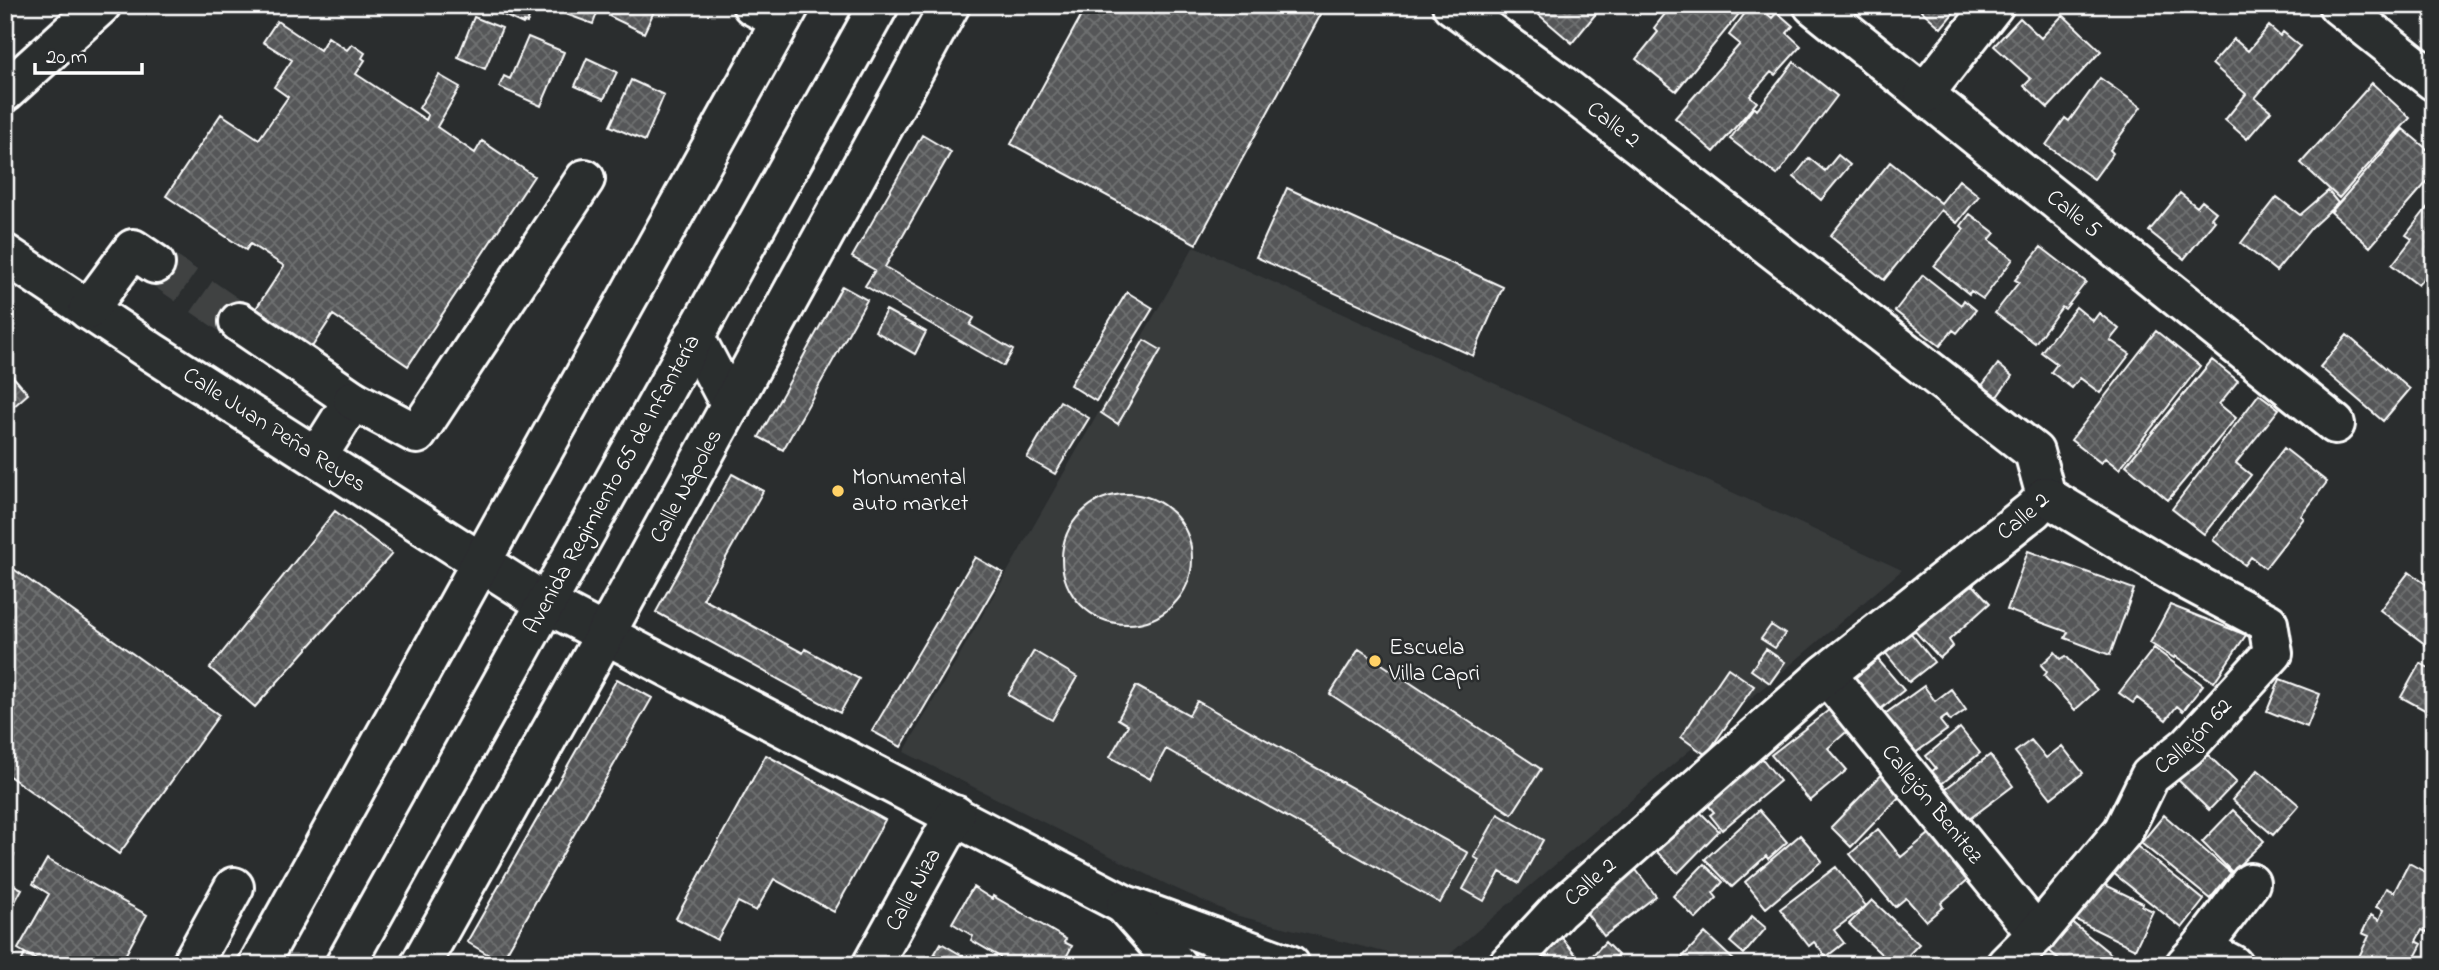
<svg xmlns="http://www.w3.org/2000/svg" width="2439" height="970" viewBox="0 0 2439 970" font-family="'Indie Flower',sans-serif">
<style>
.built{fill:#373a3b}
.building{fill:url(#building-cross-hatch);stroke:#fff;stroke-width:2}
.lines{fill:none;stroke-linecap:round;stroke-linejoin:round}
.minor-tunnel{stroke:#3f4243;stroke-width:38;stroke-dasharray:38 19;stroke-linecap:butt}
.minor-casing{stroke:#fff;stroke-width:44}
.highway-casing{stroke:#fff;stroke-width:44}
.minor{stroke:#2a2d2e;stroke-width:38}
.highway{stroke:#2a2d2e;stroke-width:38}
.poi-dot{fill:#ffd166;stroke:#2a2d2e;stroke-width:2.5}
.labels{text-anchor:middle;dominant-baseline:central;stroke-width:5;stroke-linejoin:round;paint-order:stroke}
.street-label{font-size:23px;fill:#fff;stroke:#2a2d2e}
.poi-label{font-size:23px;fill:#fff;stroke:#2a2d2e;text-anchor:start}
</style>
<defs>
<pattern id="building-cross-hatch" width="8" height="8" patternUnits="userSpaceOnUse" patternTransform="scale(1.75)"><rect width="8" height="8" fill="#555758"/><path d="M0 0l8 8M0 8l8-8" fill="none" stroke="#6e7071"/></pattern>
</defs>
<rect width="100%" height="100%" fill="#2a2d2e"/>
<filter id="ink" filterUnits="userSpaceOnUse"><feTurbulence type="fractalNoise" baseFrequency=".0143" numOctaves="2"/><feDisplacementMap in="SourceGraphic" scale="14" xChannelSelector="R" yChannelSelector="G"/><feConvolveMatrix kernelMatrix="1 2 1 2 8 2 1 2 1" color-interpolation-filters="sRGB"/></filter>
<g filter="url(#ink)">
<path class="built" d="M1194,246L1902,570L1437,965L1235,915L1168,885L904,752Z"/>
<path class="building" d="M481,5H532L531,8H533L527,23L524,22L523,24Z
M541,5H600L593,24Z
M614,5H657L644,33L609,16Z
M667,5H683L679,12Z
M1087,5H1326L1196,244L1011,144Z
M1548,5H1603L1572,43L1539,15Z
M1672,5H1728L1739,14L1676,91L1636,59L1658,32L1654,28Z
M1751,5H1757L1772,18L1777,12L1793,26L1787,33L1801,46L1775,75L1771,72L1750,96L1757,102L1714,152L1675,118L1740,44L1729,35Z
M1915,5H1960L1941,28Z
M2063,15L2101,51L2048,108L2024,86L2031,79L1994,46L2020,18L2041,38Z
M474,17L502,28L485,69L458,57Z
M277,21L320,50L328,37L347,50L352,44L365,53L362,58L365,60L356,74L426,120L428,115L419,108L439,75L460,87L437,127L475,153L482,141L534,176L408,366L333,315L310,350L293,340L295,336L255,310L284,266L250,244L246,250L166,196L221,114L259,139L288,97L274,87L292,60L263,42Z
M2269,26L2280,36L2283,32L2300,46L2255,98L2271,111L2247,139L2225,120L2246,94L2212,64L2234,39L2248,51Z
M528,37L564,52L541,106L499,87L504,76L510,79Z
M587,58L617,72L604,99L575,86Z
M1794,62L1837,96L1777,175L1730,139L1754,107L1757,110Z
M2100,78L2141,107L2110,150L2113,153L2094,179L2046,145L2065,118L2069,121Z
M631,80L664,95L645,141L610,126Z
M2372,83L2410,118L2339,198L2301,163Z
M2403,129L2434,155V174L2370,247L2331,212Z
M922,135L951,152L885,267L974,318L970,325L1013,350L1004,366L865,286L875,270L852,257Z
M1838,155L1850,165L1821,200L1794,177L1809,158L1825,171Z
M1890,162L1941,203L1959,180L1979,196L1957,223L1941,210L1884,280L1830,236Z
M1287,188L1503,287L1473,356L1256,257Z
M2328,191L2338,203L2311,228L2276,271L2241,243L2277,197L2300,215Z
M2180,193L2197,207L2202,201L2216,212L2211,218L2215,221L2184,259L2149,231Z
M2434,199V265L2418,285L2392,265L2412,239L2406,235Z
M1970,214L1995,233L1989,240L2013,259L1983,299L1971,291L1969,294L1934,266L1964,229L1961,226Z
M2041,247L2086,282L2065,309L2062,307L2035,343L1995,313L2019,282L2015,280Z
M1923,275L1961,305L1964,300L1976,310L1957,333L1953,330L1940,346L1895,311Z
M842,286L867,300L783,450L759,437Z
M1127,292L1153,308L1096,401L1070,385Z
M2076,307L2093,321L2099,313L2119,329L2110,340L2130,354L2100,393L2080,378L2072,388L2051,372L2057,364L2041,352Z
M886,310L926,332L915,354L875,331Z
M2156,331L2200,366L2119,469L2105,458L2101,463L2071,440Z
M2347,335L2410,389L2383,421L2320,367Z
M1144,340L1161,350L1118,424L1101,413Z
M2212,360L2238,381L2219,404L2236,418L2168,500L2126,465Z
M1998,364L2012,376L1996,398L1981,387Z
M5,367L28,394L5,414Z
M2259,394L2279,409L2236,463L2251,475L2204,534L2172,509Z
M1060,401L1089,418L1055,474L1027,458Z
M2284,448L2327,482L2301,516L2304,518L2265,568L2251,557L2245,565L2213,540Z
M732,474L763,491L703,599L803,653L805,649L859,679L840,713L656,612Z
M1062 559a65 65 0 1 1 130 0a65 65 0 1 1-130 0Z
M335,511L392,554L255,707L210,668Z
M2028,551L2134,589L2110,655L2065,638L2068,632L2007,610Z
M975,557L1003,573L901,747L872,731Z
M5,563L219,715L119,854L5,773Z
M2409,572L2434,590V651L2380,610Z
M1964,575L1990,603L1949,640L1953,646L1940,658L1909,625Z
M2170,605L2246,635L2214,682L2175,656L2174,658L2150,643Z
M1771,625L1785,634L1775,648L1761,639Z
M1906,627L1934,662L1909,682L1881,647Z
M2154,648L2203,685L2183,711L2177,706L2166,720L2137,698L2133,703L2119,693Z
M1359,649L1541,769L1512,814L1330,694Z
M1766,649L1785,662L1770,683L1751,670Z
M1034,651L1077,677L1052,720L1008,695Z
M2055,652L2061,659L2066,656L2097,690L2075,710L2044,676L2047,672L2041,665Z
M1875,656L1904,690L1871,717L1842,683Z
M2420,663L2434,671V715L2401,697Z
M1728,668L1754,686L1706,755L1681,737Z
M617,679L652,698L501,962L467,942Z
M2280,679L2320,694L2307,727L2267,711Z
M1136,686L1189,715L1197,701L1468,853L1440,903L1166,749L1150,779L1110,757L1128,725L1118,719Z
M1924,686L1935,701L1951,689L1966,710L1950,721L1947,716L1940,721L1947,730L1911,756L1882,716Z
M1834,706L1852,727L1828,748L1847,770L1810,801L1771,755Z
M1960,728L1980,753L1940,785L1930,773L1936,768L1926,756Z
M2031,740L2046,758L2062,746L2083,773L2051,798L2015,752Z
M2206,753L2236,782L2209,810L2174,776L2185,764L2191,770Z
M766,755L885,820L834,912L774,879L756,911L738,902L717,940L676,918Z
M1990,755L2013,786L1964,823L1941,792Z
M1761,757L1780,781L1722,830L1710,815L1714,812L1702,798Z
M1893,763L1900,771L1888,783L1901,795L1851,847L1831,827Z
M2258,770L2299,805L2273,835L2232,800Z
M2434,786V827L2424,822L2432,806L2426,802Z
M1693,805L1719,831L1678,873L1654,849Z
M1759,810L1787,842L1768,859L1766,856L1732,887L1705,859Z
M2233,810L2264,841L2232,872L2202,842Z
M1498,814L1543,840L1519,883L1500,872L1484,901L1463,889L1479,860L1474,857Z
M2164,815L2231,873L2210,899L2141,843Z
M1940,825L1978,871L1941,903L1943,907L1926,921L1906,898L1895,907L1850,854L1878,829L1901,857Z
M1800,835L1822,861L1766,908L1745,882Z
M2128,839L2204,900L2182,928L2107,868Z
M5,851L14,855L5,872Z
M47,859L147,915L120,965H45L18,949L49,894L33,884Z
M1630,862L1656,896L1604,936L1578,902Z
M2409,863L2434,877V919L2427,932L2422,930L2416,941L2422,944L2411,965H2355L2369,936L2362,933L2371,915L2379,920L2383,910L2376,907L2386,888L2394,892Z
M1704,864L1723,882L1713,893L1717,898L1696,919L1673,896Z
M1836,867L1866,906L1834,930L1844,943L1826,957L1814,942L1809,946L1780,909Z
M5,880L22,889L5,920Z
M2095,880L2143,903L2142,906L2153,911L2135,949L2076,920Z
M973,887L992,899L993,896L1066,939L1064,942L1072,946L1062,965H1006L998,960L1000,957L971,940L973,936L952,923Z
M1872,900L1919,944L1899,965H1893L1849,924Z
M1752,916L1766,928L1744,954L1730,942Z
M2069,920L2117,959L2112,965H2066L2046,948Z
M1555,929L1576,955L1564,965H1532Z
M1705,933L1739,965H1675Z
M1605,942L1618,955L1609,965H1599L1591,957Z
M941,943L978,965H928Z
M25,953L45,965H20Z"/>
<g class="lines">
<path class="minor-tunnel" d="M155,264L239,322"/>
<g class="minor-casing">
<g id="minor">
<path d="M752,5L781,21"/>
<path id="s1" d="M1452,5L1562,85L2034,452L2046,496"/>
<path id="s2" d="M1813,5L2335,424"/>
<path d="M2338,5L2434,81"/>
<path d="M5,92L101,5"/>
<path d="M1924,94L1994,5"/>
<path id="s3" d="M5,254L152,352L545,603L1125,905L1290,965"/>
<path d="M88,310L133,249L155,264"/>
<path d="M239,322L353,400L317,457"/>
<path d="M694,336L731,406"/>
<path d="M353,400L417,434L585,179"/>
<path id="s4" d="M1826,674L2037,934"/>
<path d="M1126,907L1177,965"/>
<path d="M2201,948L2233,965"/>
<path d="M191,965L234,887"/>
<path id="s5" d="M420,965L606,633L950,5"/>
<path id="s6" d="M872,965L955,815"/>
<path id="s7" d="M1508,965L1558,911L1826,674L2033,510L2046,496"/>
<path id="s8" d="M2006,965L2037,934L2123,831L2150,776L2188,746L2273,653L2268,623L2172,572L2046,496"/>
<path d="M2185,965L2201,948L2250,883"/>
</g>
</g>
<g class="highway-casing">
<g id="highway">
<path d="M258,965L790,5"/>
<path id="s9" d="M345,965L879,5"/>
</g>
</g>
<use href="#minor" class="minor"/>
<use href="#highway" class="highway"/>
</g>
</g>
<g class="poi-dot">
<circle cx="838" cy="491" r="7"/>
<circle cx="1375" cy="661" r="7"/>
</g>
<g class="labels">
<g class="street-label">
<text stroke="none"><textPath href="#s1" startOffset="201">Calle 2</textPath></text>
<text stroke="none"><textPath href="#s2" startOffset="334">Calle 5</textPath></text>
<text stroke="none"><textPath href="#s3" startOffset="322">Calle Juan Peña Reyes</textPath></text>
<text stroke="none"><textPath href="#s9" startOffset="550">Avenida Regimiento 65 de Infantería</textPath></text>
<text stroke="none"><textPath href="#s5" startOffset="548">Calle Nápoles</textPath></text>
<text stroke="none"><textPath href="#s7" startOffset="684">Calle 2</textPath></text>
<text stroke="none"><textPath href="#s8" startOffset="298">Callejón 62</textPath></text>
<text stroke="none"><textPath href="#s4" startOffset="168">Callejón Benitez</textPath></text>
<text stroke="none"><textPath href="#s7" startOffset="117">Calle 2</textPath></text>
<text stroke="none"><textPath href="#s6" startOffset="86">Calle Niza</textPath></text>
</g>
<g class="poi-label">
<text x="852" y="478">Monumental<tspan x="852" dy="26">auto market</tspan></text>
<text x="1389" y="648">Escuela<tspan x="1389" dy="26">Villa Capri</tspan></text>
</g>
</g>
<rect width="2439" height="970" fill="none" stroke="#2a2d2e" stroke-width="28"/>
<rect x="14" y="14" width="2411" height="942" fill="none" stroke="#fff" stroke-width="2.5" filter="url(#ink)"/>
<path d="M35 63v10h107v-10" fill="none" stroke="#ffffff" stroke-width="3.5"/>
<text x="46" y="63" font-size="21" fill="#ffffff" stroke="#2a2d2e" stroke-width="5" paint-order="stroke">20 m</text>
</svg>
